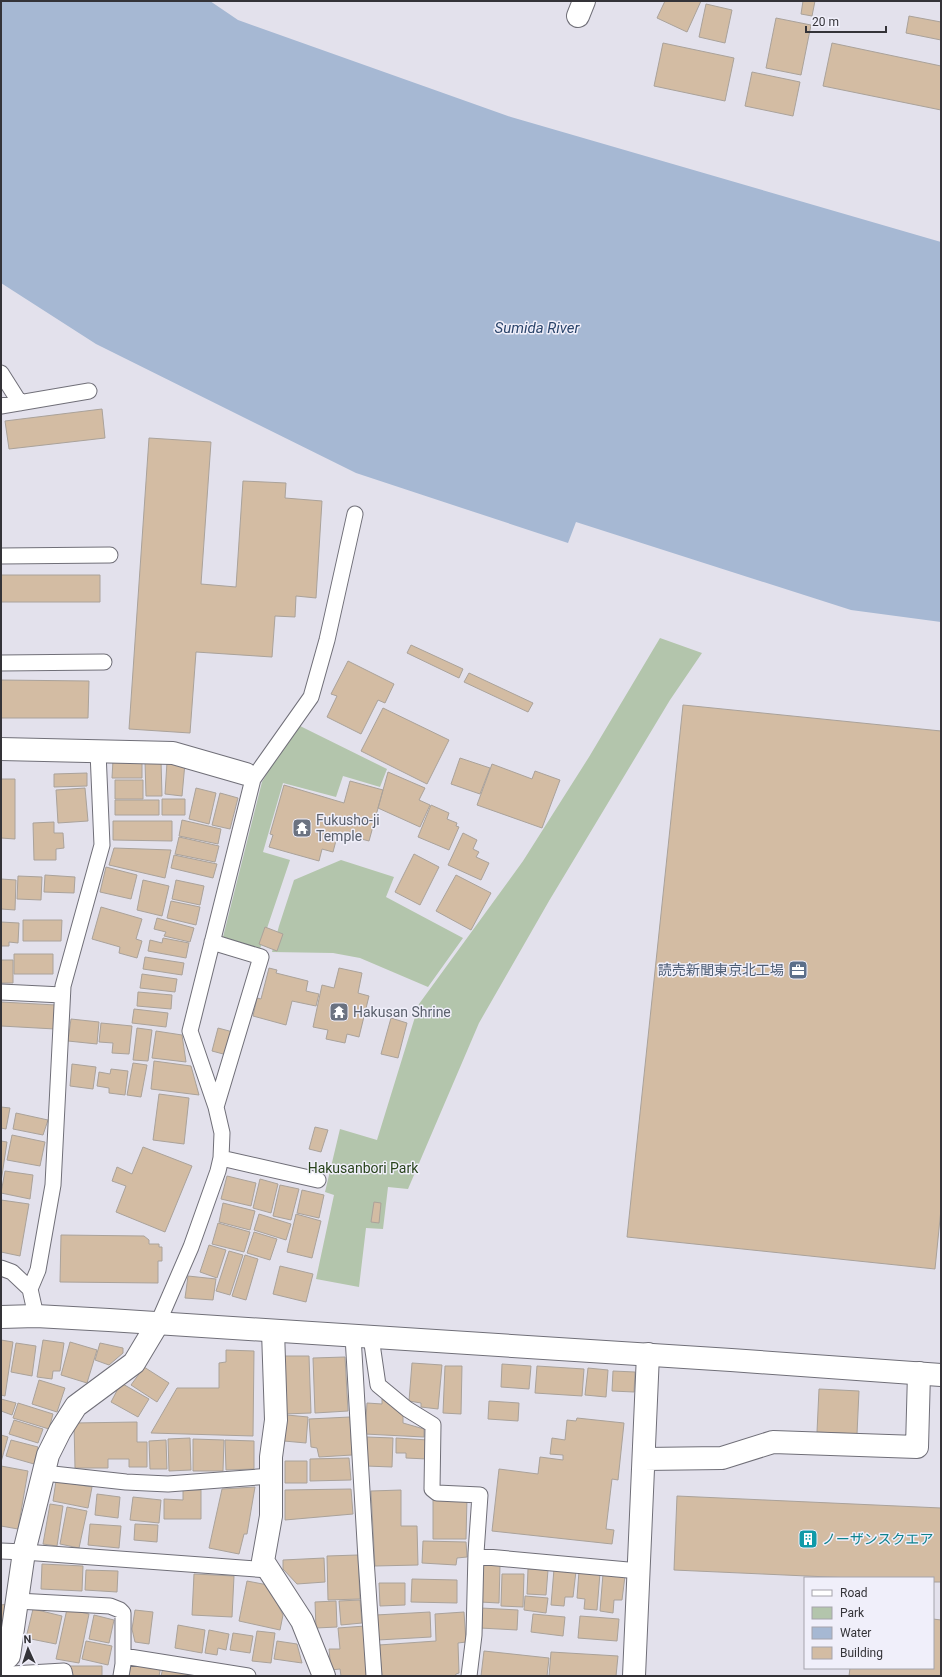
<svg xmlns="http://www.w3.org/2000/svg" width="942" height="1677" viewBox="0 0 942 1677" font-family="Roboto,'Noto Sans JP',sans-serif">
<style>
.green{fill:#b3c5ac}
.water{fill:#a6b8d3}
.building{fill:#d3bca3;stroke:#aaa29a}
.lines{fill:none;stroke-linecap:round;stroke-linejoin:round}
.service-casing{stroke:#706f78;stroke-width:17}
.minor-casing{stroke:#706f78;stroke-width:24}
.tertiary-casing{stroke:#706f78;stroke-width:24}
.service{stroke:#fff;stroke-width:15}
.minor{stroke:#fff;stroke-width:22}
.tertiary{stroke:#fff;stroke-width:22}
.labels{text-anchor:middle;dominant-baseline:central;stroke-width:3;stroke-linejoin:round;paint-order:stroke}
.worship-label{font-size:14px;fill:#5b616d;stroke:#f0effa;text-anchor:start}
.service-label{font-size:14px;fill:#4e5e75;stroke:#f0effa;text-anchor:end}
.park-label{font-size:14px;fill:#28431b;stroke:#f0effa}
.culture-label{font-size:14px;fill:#0d838f;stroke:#f0effa;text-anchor:start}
.water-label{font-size:15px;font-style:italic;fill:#2b456b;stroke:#f0effa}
</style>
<rect width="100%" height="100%" fill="#e3e1ec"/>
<path class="green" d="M660,638L702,653L670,700L549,901L479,1023L408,1189L388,1187L383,1229L366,1228L359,1287L316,1279L334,1195L325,1192L340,1129L377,1140L419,1004L523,861L589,757Z
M296,724L387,769L380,787L343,776L336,797L283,783L263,852L290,860L260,949L223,937L262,782Z
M341,860L394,877L386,897L463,938L428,987L360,958L333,953L272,952L279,926L294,880Z"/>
<path class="water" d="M1,1H210L238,20L511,117L941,242V622L851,610L576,522L568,543L356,473L96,344L1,283Z"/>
<path class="building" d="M665,1H701L687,32L657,18Z
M803,1H815L812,16L801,14Z
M706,4L732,10L725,43L699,37Z
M909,16L941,22V40L906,33Z
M776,18L811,25L801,75L766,68Z
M663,43L734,58L725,101L654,86Z
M832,43L941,66V110L823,86Z
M752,72L800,82L793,116L745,106Z
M102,409L105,438L9,449L5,421Z
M149,438L211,442L201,584L236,587L243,481L286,483L285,498L322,501L316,598L296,596L295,617L275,616L272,657L196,652L190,733L129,729Z
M1,575H100V602H1Z
M411,645L463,669L459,678L407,653Z
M348,661L394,684L385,703L378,700L361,734L327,717L337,696L331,694Z
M469,673L533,703L528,712L464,682Z
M1,680L89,681L88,718H1Z
M683,705L941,731V1209L935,1269L627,1237Z
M383,708L449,740L427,784L361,751Z
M460,758L490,768L480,794L451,784Z
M113,760H142V778H112Z
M161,760L162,796H146L145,761Z
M167,762L185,763L182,796L165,794Z
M492,764L532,779L535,771L560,780L542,828L477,805Z
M388,772L425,788L419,800L430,805L420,827L378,808Z
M87,773V786L54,787V774Z
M1,779H15V839L1,838Z
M115,780H143V799H115Z
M350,781L383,790L369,841L338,833L333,852L322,849L319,861L269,847L273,835L270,834L284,785L344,803Z
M85,788L88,821L58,823L56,790Z
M196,788L216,793L209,824L189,819Z
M220,793L238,798L230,829L212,825Z
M162,799H185V815H162Z
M115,800H159V815H115Z
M431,805L449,813L447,819L457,823L456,826L459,827L449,850L418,837Z
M182,820L221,829L218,844L179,836Z
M113,821H172V841L113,840Z
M54,822V833H63L64,848L56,849V860H34L33,823Z
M463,833L477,840L473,849L479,852L476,857L489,863L481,880L448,865Z
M179,837L219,846L215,862L175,854Z
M114,848L171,850L165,878L109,865Z
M414,854L439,867L420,905L395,892Z
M174,855L217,864L213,878L171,868Z
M106,867L137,875L131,899L100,892Z
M45,875L75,877L74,893L44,892Z
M456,875L491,893L471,930L436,911Z
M18,876L42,877L41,900L17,899Z
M1,879L16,880L15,910L1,909Z
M143,880L169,886L162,916L137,910Z
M176,880L204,886L200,905L172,899Z
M171,901L200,907L196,925L167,918Z
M101,907L142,919L136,939L142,941L137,958L119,953L120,947L92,939Z
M157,918L194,928L190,942L164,936L166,932L154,929Z
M23,920H62L61,941H23Z
M1,922L19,923L18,943L9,942V946H1Z
M265,927L283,934L277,951L259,944Z
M163,938L189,943L186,958L148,951L150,940L162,943Z
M14,954H53V974H14Z
M145,957L184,963L182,975L143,969Z
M1,960H13V983H1Z
M269,968L277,970L276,973L308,981L306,991L319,994L316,1006L292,1001L286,1025L253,1016L257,998L261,999Z
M339,968L362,973L358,993L369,996L359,1037L347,1034L345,1043L326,1039L328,1030L313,1027L322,985L334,988Z
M142,974L177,979L175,992L140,988Z
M138,992L172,995L171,1009L137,1006Z
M1,1002L56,1005L55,1029L1,1026Z
M134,1009L168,1013L166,1027L132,1023Z
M391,1018L407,1023L398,1058L381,1054Z
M71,1019L99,1022L97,1044L68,1041Z
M101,1023L132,1026L129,1054L112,1053L113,1043L99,1042Z
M137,1028L152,1030L148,1061L133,1060Z
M218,1028L233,1032L227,1055L212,1051Z
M156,1031L182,1035L186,1062L152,1058Z
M154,1061L191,1066L199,1095L151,1089Z
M133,1063L147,1065L141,1097L127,1095Z
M72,1064L96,1067L93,1089L70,1086Z
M111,1069L128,1071L125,1095L109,1093V1088L97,1086L99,1072L110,1074Z
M159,1094L189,1098L184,1144L153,1140Z
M1,1107L10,1108L6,1129L1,1128Z
M16,1113L48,1120L43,1135L13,1129Z
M315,1127L328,1130L321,1152L309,1149Z
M12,1135L45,1142L40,1166L7,1160Z
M1,1141L7,1142L1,1182Z
M143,1147L192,1166L165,1232L116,1212L126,1186L112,1181L117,1167L132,1174Z
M5,1171L33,1175L30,1199L1,1193Z
M227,1176L256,1183L251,1206L221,1199Z
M260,1179L278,1184L271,1213L253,1208Z
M280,1185L299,1189L291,1220L273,1216Z
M302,1190L324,1195L319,1218L297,1213Z
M1,1200L29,1204L20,1256L1,1252Z
M374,1202L381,1203L379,1223L371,1222Z
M223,1203L255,1211L250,1230L219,1222Z
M259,1214L291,1224L286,1240L254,1230Z
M296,1214L321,1221L312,1258L287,1252Z
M218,1223L250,1232L244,1252L212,1244Z
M254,1232L277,1239L270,1260L247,1253Z
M61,1235L144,1236L149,1240V1244H159V1247H162V1261H158V1283L60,1282Z
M209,1245L226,1250L217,1278L200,1272Z
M229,1251L243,1255L230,1295L216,1291Z
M245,1255L258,1259L246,1300L232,1296Z
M280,1266L313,1274L306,1302L273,1294Z
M188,1276L216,1279L213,1300L185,1298Z
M1,1340L13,1342L5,1396L1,1395Z
M43,1340L64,1343L60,1371H53L52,1379L37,1377Z
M70,1342L97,1350L87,1383L61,1375Z
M16,1343L36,1346L32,1376L11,1372Z
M100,1343L123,1348V1353L109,1365L95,1360Z
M226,1350L254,1351L253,1436L151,1433L177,1388H219V1363L226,1362Z
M282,1356H309L311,1413L284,1414Z
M345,1357L348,1411L315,1413L313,1358Z
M412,1363L442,1365L438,1409L421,1407V1403L409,1401Z
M502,1364L531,1366L529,1389L501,1387Z
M445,1366H462L461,1414L443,1413Z
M537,1366L584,1369L582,1396L535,1393Z
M144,1367L169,1383L157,1402L131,1385Z
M588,1368L608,1370L606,1397L585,1395Z
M613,1371L635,1372L634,1392L612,1391Z
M39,1380L65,1388L57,1412L32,1404Z
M121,1383L149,1399L138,1417L111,1402Z
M819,1389L859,1391L857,1434L817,1432Z
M1,1399L16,1403L12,1415L1,1411Z
M382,1399L403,1415V1423L424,1429V1437L365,1434L367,1403L382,1404Z
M489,1401L519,1403L518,1421L488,1419Z
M18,1403L53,1414L49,1429L13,1418Z
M287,1415L308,1417L306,1443L284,1441Z
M350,1417L352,1455L319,1457L317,1448L311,1447L309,1419Z
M577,1418L624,1423L618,1480L612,1479L606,1529L614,1530L612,1544L492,1531L499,1469L538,1474L540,1457L563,1460V1455L550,1454L552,1438L565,1440L567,1420L576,1421Z
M14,1420L43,1429L38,1443L9,1434Z
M137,1422V1442H147V1467H129V1459H108V1468H75L74,1423Z
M1,1435L8,1437L1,1462Z
M367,1437L393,1438L392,1467L366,1466Z
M190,1438L191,1470L169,1471L168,1439Z
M396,1438L428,1440L427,1459L406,1458V1453H396Z
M193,1439L224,1440L223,1471H193Z
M11,1440L38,1447L34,1464L6,1456Z
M166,1440L167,1469H150L149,1441Z
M225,1440L254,1441V1469L226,1470Z
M349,1458L351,1480L310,1481V1459Z
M285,1461H307V1483H285Z
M1,1466L28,1471L18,1529L1,1526Z
M56,1481L92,1487L88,1508L53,1501Z
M255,1487L247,1534H244L239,1554L209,1548L222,1489Z
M351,1489L353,1514L285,1520V1490Z
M183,1490H201V1519H164V1499L183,1500Z
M401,1490V1526H417L418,1565L375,1566L371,1491Z
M97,1494L120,1497L118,1518L95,1515Z
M677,1496L941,1508V1582H933V1578H851L674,1570Z
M133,1497L161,1500L159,1523L130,1520Z
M433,1498H467L466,1539H433Z
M50,1504L63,1506L57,1546L43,1544Z
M67,1507L87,1511L79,1548L60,1544Z
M90,1524L121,1526L119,1548L88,1545Z
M135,1524L158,1525L157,1542L134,1540Z
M423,1541L466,1542L467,1557L457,1558L456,1565L422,1563Z
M358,1555L360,1599L328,1600L327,1556Z
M324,1558L325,1582L297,1584L283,1569V1560Z
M42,1564L83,1566L82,1591L41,1589Z
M481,1564L500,1565L499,1603L480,1602Z
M528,1569L548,1570L546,1595L527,1594Z
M554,1569L576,1571L573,1597H565L564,1606L551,1605Z
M86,1570L118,1571L117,1592L85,1590Z
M579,1571L600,1573L597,1610L584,1609L585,1599L577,1598Z
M194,1574L234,1576L232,1617L192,1615Z
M502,1574H524L523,1607L501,1606Z
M603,1574L625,1576L622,1600H614L613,1613L600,1611Z
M412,1579L457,1580V1603L411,1602Z
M247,1581L268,1585L283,1615L280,1630L239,1621Z
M379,1583H405V1605L380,1606Z
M525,1596L548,1598L546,1613L524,1610Z
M360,1600L362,1623L341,1625L339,1601Z
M336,1601L337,1627L316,1628L315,1602Z
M8,1604L9,1623H1V1605Z
M481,1608L518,1610L517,1630L480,1628Z
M33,1609L62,1616L56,1644L26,1638Z
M67,1609L89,1614L79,1663L56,1659Z
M135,1610L153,1612L149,1644L135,1642L132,1629Z
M430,1612L431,1637L378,1640L376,1615Z
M464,1612L466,1642L458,1643L459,1673L456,1674L455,1676H382L379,1645L436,1641L435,1614Z
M533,1614L565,1617L563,1636L531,1632Z
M94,1615L114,1620L109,1643L89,1639Z
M580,1616L619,1619L617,1641L578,1638Z
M933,1619L941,1620V1676H849L850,1668H933Z
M178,1625L205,1630L202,1653L175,1648Z
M365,1626L369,1676H341L340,1669L331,1670L329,1649H340L338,1628Z
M209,1630L229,1634L226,1650L218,1648L217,1655L205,1653Z
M257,1631L275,1633L271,1663L252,1661Z
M233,1633L253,1636L250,1653L230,1650Z
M86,1641L112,1646L108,1665L82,1659Z
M277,1641L297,1644L302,1663L274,1659Z
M484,1651L549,1658L547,1676H481Z
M551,1652L618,1656L616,1676H549Z
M131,1661L161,1666L159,1676H129Z
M69,1666H102V1676H69Z
M163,1668L192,1673L191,1676H161Z"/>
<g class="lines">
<g class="service-casing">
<path id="service" d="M1,373L20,403
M1,406L89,391
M1,556L110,555
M1,663L104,662
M212,942L261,957L216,1107
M1,992L62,995
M221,1158L318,1180
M1,1268L12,1272L30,1289L36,1316
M30,1289L38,1270L53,1185L63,986L102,845L98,752
M158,1323L191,1247L218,1171L221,1158L222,1133L216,1107L190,1031L253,779L311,697L327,640L355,514
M353,1336L366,1559L374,1676
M371,1337L378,1385L407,1409L433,1425L432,1489L437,1493L480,1495L476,1553L474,1635L469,1676
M44,1473L126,1482L168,1484L271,1476
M1,1551L24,1552L269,1570
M476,1556L639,1571
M17,1601L110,1606L120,1610L123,1613V1664L121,1676
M123,1656L248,1676
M1,1672L12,1674L64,1671L65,1676"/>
</g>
<g class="minor-casing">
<path id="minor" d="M1,749L173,753L246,774
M273,1331L276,1420L271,1457V1516L263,1561L302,1621L324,1676
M644,1459L722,1458L773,1442L917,1447L919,1373
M1,1663L9,1656L24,1552L48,1455L60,1431L76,1406L134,1363L158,1323
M634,1676L648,1354"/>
</g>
<g class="tertiary-casing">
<path id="tertiary" d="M578,16L584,1
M1,1317L36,1316L109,1320L731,1360L941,1375"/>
</g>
<use href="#service" class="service"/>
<use href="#minor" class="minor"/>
<use href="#tertiary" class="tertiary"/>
</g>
<defs>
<g id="temple-square" transform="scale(1)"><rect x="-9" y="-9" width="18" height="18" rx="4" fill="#6b7280" stroke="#f0effa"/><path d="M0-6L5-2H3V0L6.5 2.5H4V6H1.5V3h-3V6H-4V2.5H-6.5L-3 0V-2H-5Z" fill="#fff"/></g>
<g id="office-square" transform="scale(1)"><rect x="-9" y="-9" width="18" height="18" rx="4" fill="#5c6f8a" stroke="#f0effa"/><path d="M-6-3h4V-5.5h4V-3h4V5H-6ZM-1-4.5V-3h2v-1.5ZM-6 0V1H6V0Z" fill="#fff"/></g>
<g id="building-square" transform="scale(1)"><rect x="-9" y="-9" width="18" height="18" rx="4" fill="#0f9aa8" stroke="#f0effa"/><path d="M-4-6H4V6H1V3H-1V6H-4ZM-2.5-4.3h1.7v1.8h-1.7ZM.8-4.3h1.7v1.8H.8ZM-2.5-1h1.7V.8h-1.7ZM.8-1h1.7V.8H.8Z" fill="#fff"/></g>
</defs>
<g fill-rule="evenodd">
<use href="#temple-square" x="302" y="828"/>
<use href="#office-square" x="798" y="970"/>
<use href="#temple-square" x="339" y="1012"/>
<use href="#building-square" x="808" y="1539"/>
</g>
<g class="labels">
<g class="worship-label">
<text x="316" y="820">Fukusho-ji<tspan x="316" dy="16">Temple</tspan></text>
<text x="353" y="1012">Hakusan Shrine</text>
</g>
<g class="service-label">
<text x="784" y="970">読売新聞東京北工場</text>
</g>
<g class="park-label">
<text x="363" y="1168">Hakusanbori Park</text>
</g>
<g class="culture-label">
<text x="822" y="1539">ノーザンスクエア</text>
</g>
<g class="water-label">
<text x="537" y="328">Sumida River</text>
</g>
</g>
<rect width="942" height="1677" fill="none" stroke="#343338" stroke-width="4"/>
<rect x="804" y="1577" width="130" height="92" fill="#f0effa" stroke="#a5a4ac"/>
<rect x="812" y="1590" width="20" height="6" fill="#ffffff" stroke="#a5a4ac"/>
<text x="840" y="1597" font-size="12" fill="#343338">Road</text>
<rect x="812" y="1607" width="20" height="12" fill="#b3c5ac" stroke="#a5a4ac"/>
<text x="840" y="1617" font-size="12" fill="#343338">Park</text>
<rect x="812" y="1627" width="20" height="12" fill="#a6b8d3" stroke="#a5a4ac"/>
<text x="840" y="1637" font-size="12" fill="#343338">Water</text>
<rect x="812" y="1647" width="20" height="12" fill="#d3bca3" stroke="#a5a4ac"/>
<text x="840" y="1657" font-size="12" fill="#343338">Building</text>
<g transform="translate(28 1649) rotate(357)" stroke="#f0effa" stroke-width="3" paint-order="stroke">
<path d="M0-3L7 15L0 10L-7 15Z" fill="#343338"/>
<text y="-6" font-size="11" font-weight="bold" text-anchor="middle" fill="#343338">N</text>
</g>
<path d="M806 26v6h80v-6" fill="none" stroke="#343338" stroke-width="2"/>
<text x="812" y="26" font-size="12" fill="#343338" stroke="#f0effa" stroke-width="3" paint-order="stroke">20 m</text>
</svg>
